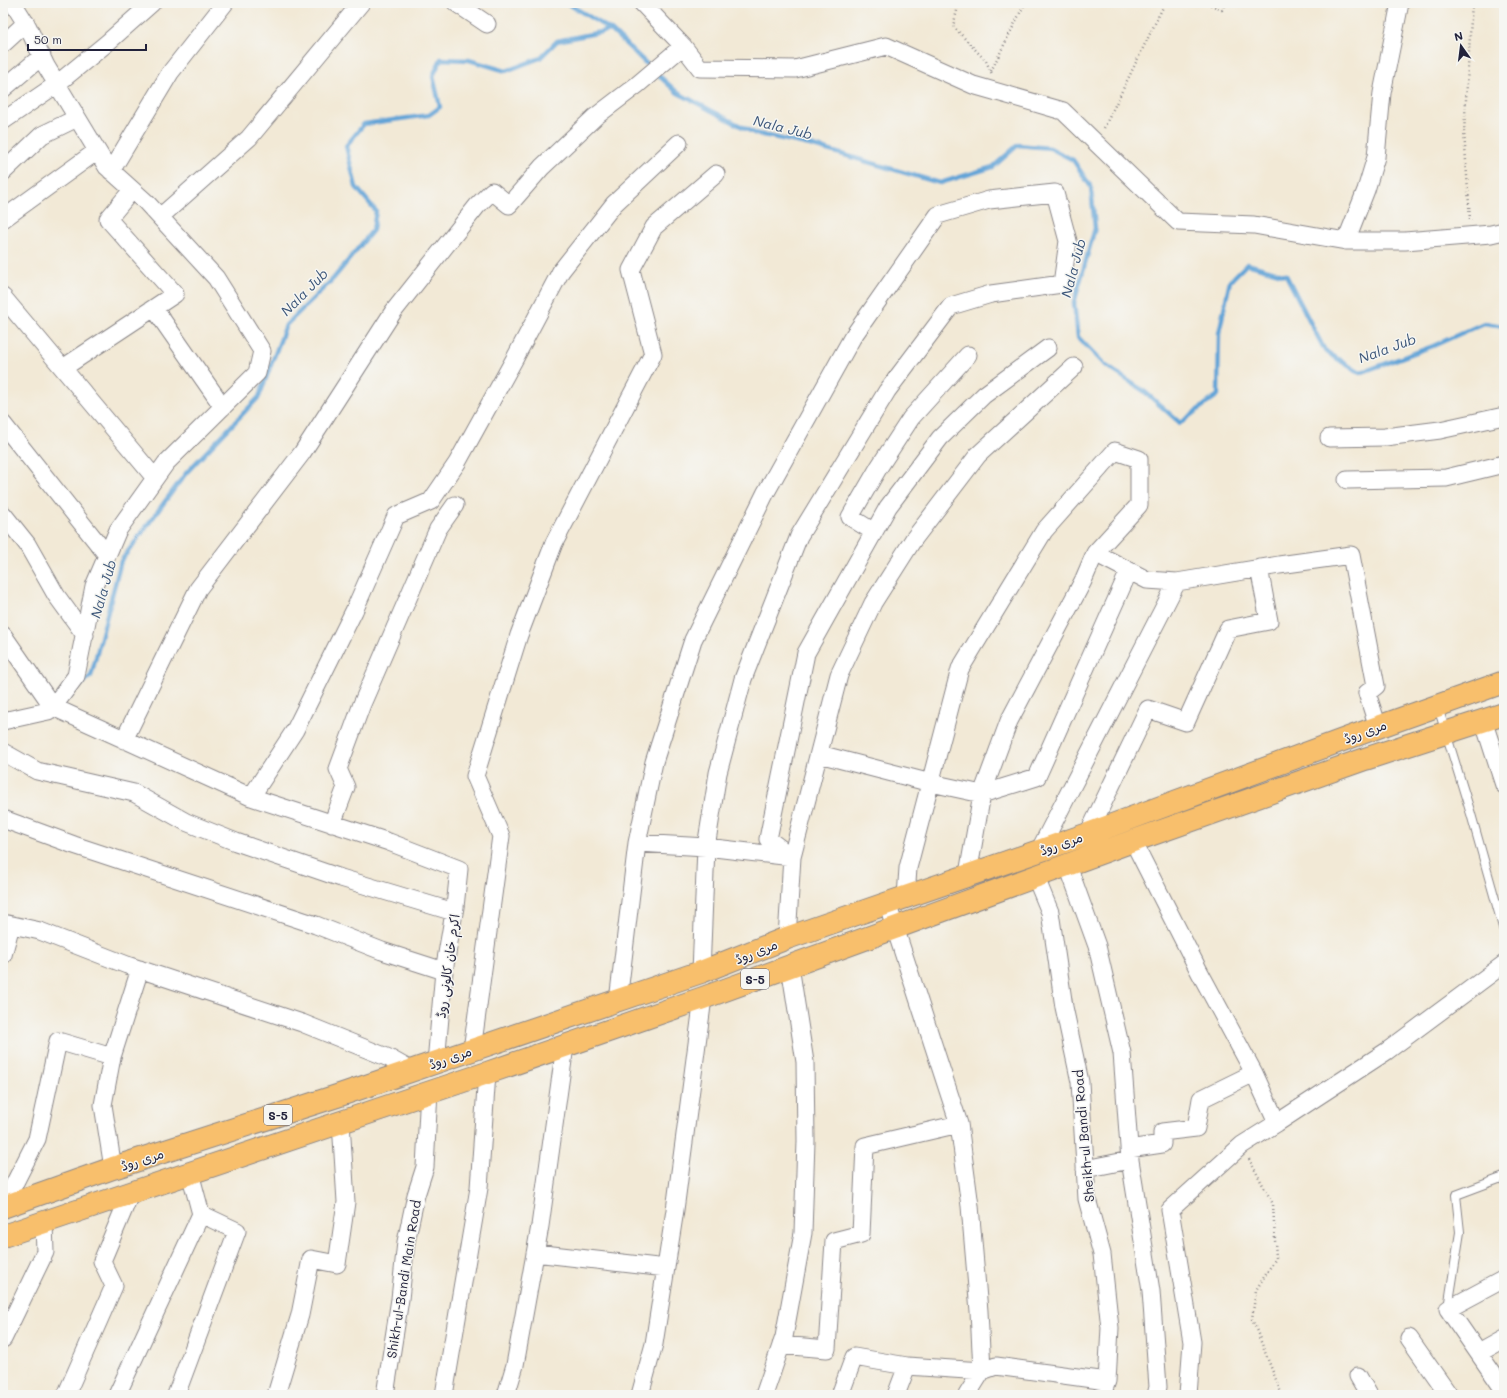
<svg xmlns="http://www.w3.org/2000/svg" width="1507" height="1398" viewBox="0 0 1507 1398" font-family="Mali,'Playpen Sans Arabic',sans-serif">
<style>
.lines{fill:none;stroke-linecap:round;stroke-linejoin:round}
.stream{stroke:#63a4d7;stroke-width:4.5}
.lane-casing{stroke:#8a8688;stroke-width:10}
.street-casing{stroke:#8a8688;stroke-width:19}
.primary-casing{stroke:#8a8688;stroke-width:24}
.path{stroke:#8a8688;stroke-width:2.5;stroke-dasharray:1 3;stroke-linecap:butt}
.lane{stroke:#fff;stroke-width:8}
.street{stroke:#fff;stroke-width:17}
.primary{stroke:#f8bf6c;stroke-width:22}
.labels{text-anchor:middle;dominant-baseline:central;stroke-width:3;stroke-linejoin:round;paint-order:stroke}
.shield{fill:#f6f6f2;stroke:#626272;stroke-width:1}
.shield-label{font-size:12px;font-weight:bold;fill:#22223b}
.street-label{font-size:13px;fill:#22223b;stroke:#f6f6f2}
.water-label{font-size:14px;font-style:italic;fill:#3c5679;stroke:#f6f6f2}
</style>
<rect width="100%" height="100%" fill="#f6f6f2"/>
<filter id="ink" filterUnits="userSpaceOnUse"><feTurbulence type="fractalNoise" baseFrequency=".025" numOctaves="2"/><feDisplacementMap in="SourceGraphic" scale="8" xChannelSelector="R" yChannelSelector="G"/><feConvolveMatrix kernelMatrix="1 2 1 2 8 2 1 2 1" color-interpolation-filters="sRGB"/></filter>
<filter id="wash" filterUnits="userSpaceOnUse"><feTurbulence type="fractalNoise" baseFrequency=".012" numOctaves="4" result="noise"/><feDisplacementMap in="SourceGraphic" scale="16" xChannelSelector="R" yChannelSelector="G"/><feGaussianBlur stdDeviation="0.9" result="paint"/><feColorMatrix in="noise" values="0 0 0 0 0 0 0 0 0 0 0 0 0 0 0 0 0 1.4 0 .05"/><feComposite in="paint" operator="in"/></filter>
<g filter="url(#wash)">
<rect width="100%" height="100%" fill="#f2e9d6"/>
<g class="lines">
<path class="stream" d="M567,3L611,30L651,68
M656,73L678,93L754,133L810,145L940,183L993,167L1018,145L1050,148L1073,160L1091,187L1095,228L1074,303L1078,337L1105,365L1145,392L1180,423L1218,395L1219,333L1230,281L1247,264L1286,275L1325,351L1360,373L1433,346L1484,323L1504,326
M75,689L91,676L121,561L186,473L259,397L286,325L333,279L373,230L376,211L356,187L346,146L364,124L429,115L440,107L433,76L441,59L469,60L506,71L540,58L557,41L611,30"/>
</g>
</g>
<g filter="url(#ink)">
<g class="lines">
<g class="lane-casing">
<path id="lane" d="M1438,707L1471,814L1504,931
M1448,1308L1460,1232L1456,1195L1504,1177"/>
</g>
<g class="street-casing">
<path id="street" d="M456,3L487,24
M642,3L683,46L700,68L795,69L886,46L973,85L1063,111L1178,222L1254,225L1346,241H1405L1491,234L1504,231
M3,44L26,23
M3,89L42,56
M3,121L57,84L107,43L152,3
M111,171L170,73L225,3
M3,172L42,135L77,118
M160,217L249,138L361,3
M3,219L97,151
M1346,241L1366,190L1376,157L1382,93L1400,3
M3,297L155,478
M154,308L223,407
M63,368L175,294L108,219L132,190
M3,424L107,555
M1329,438L1385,437L1440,430L1504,416
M1347,480L1446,478L1504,464
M3,514L27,544L56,595L85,635
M874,532L850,517L879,467L911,418L968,355
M3,635L53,707L251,797L389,842L459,869L455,907L444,971L436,1063
M1483,720L1504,785
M3,721L48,711L53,707L76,676L94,586L118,530L166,463L257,373L262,351L216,278L146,202L107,167L46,66L28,27L13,3
M124,740L168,650L198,589L302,453L393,312L477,206L492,191L509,205L542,167L595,117L637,85L683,46
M3,752L37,771L134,793L186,822L236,842L341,878L454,912
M819,754L931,783L982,794L1009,721L1083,581L1095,553
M251,797L295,730L354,611L396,516L431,501L457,463L515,358L561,271L614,204L679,143
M3,819L74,845L316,925L382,951L444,971
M332,824L346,787L338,769L362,704L438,529L455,505
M1088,834L1148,709L1186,722L1228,629L1269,621L1259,568
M637,843L706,847L792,857L839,675L873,603L913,540L978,455L1074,367
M1039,851L1177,582
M1068,866L1097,946L1122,1053L1130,1160L1085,1169
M968,874L982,794L1037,777L1129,571
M1036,878L1050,912L1064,1007L1080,1082L1087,1199L1102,1254L1110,1328L1107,1381L1102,1395
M906,897L908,868L960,669L1044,531L1115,451L1139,459V505L1095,553L1147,580L1177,582L1279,565L1351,555L1376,686L1367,693L1378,727
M887,903L959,1124L970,1206L979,1311L982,1371L907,1366L896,1395
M3,923L40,931L127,965L302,1023L389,1058L412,1071
M787,938L792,857L768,839L806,653L888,507L940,438L984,395L1048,348
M3,955L11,925
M618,1001L637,843L654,762L693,640L765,494L852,338L938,215L989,200L1055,193L1068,241L1062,284L991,294L951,306L887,391L799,536L743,679L718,773L706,847L701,972
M472,1050L501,836L475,776L519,635L554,543L653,354L631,270L654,227L716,174
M112,1057L103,1105L113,1168
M1277,1123L1387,1051L1504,964
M1129,1149L1162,1144V1132L1196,1128L1201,1099L1254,1073L1199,971L1133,841
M1130,1160L1151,1291L1158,1387L1156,1395
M3,1206L37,1139L58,1041L112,1057L140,969
M535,1253L666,1268
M1504,1279L1448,1309L1504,1390
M1409,1338L1449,1395
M3,1339L45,1252L44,1223
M781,1345L827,1349L834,1241L861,1234L865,1146L959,1124
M1479,1353L1504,1339
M1358,1376L1369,1395
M66,1395L114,1286L102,1261L131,1192
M117,1395L201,1214L190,1173
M176,1395L237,1231L201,1214
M276,1395L300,1315L311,1259L337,1264L346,1202L341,1122
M385,1395L400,1299L406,1242L416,1195L425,1167L429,1091
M444,1395L479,1188L487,1073
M506,1395L515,1365L540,1226L565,1046
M640,1395L654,1344L675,1210L703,998
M764,1395L784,1337L803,1233L806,1141L805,1062L790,966
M840,1395L854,1357L907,1366
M967,1395L982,1371L996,1366L1107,1381
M1188,1395L1192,1342L1170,1210L1242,1145L1277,1123L1254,1073"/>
</g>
<g class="primary-casing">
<path id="primary" d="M3,1207L113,1168L337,1096L701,972L787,938L1088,834L1378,727L1504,682
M3,1236L487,1073L703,998L1133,841L1365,759L1504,714"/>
</g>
<path class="path" d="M959,3L953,26L986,61L992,74
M1207,3L1222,10L1225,3
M991,71L1025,3
M1104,128L1165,3
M1470,220L1464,132L1472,3
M1249,1159L1273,1204L1276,1258L1256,1290L1252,1319L1282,1395"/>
<use href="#lane" class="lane"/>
<use href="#street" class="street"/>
<use href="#primary" class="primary"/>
</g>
</g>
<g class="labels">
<g class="shield">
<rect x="741" y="969" width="28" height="20" rx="3"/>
<rect x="264" y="1105" width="28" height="20" rx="3"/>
</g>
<g class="shield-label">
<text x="755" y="979">S-5</text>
<text x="278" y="1115">S-5</text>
</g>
<g class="street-label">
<text transform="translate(1365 731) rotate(-20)">مری روڈ</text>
<text transform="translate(1061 843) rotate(-19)">مری روڈ</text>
<text transform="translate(756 951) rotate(-22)">مری روڈ</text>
<text transform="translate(447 966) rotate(-82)">اکرم خان کالونی روڈ</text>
<text transform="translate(450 1057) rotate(-19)">مری روڈ</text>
<text transform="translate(1083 1136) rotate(-95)">Sheikh-ul Bandi Road</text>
<text transform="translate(142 1159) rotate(-18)">مری روڈ</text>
<text transform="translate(403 1279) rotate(-81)">Shikh-ul-Bandi Main Road</text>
</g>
<g class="water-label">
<text transform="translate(783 127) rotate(14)">Nala Jub</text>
<text transform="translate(1073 268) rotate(-75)">Nala Jub</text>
<text transform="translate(304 292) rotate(-45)">Nala Jub</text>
<text transform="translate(1387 348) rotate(-20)">Nala Jub</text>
<text transform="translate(103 589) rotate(-74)">Nala Jub</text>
</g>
</g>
<rect width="1507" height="1398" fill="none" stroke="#f6f6f2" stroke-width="16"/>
<g transform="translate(1461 46) rotate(346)" stroke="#f6f6f2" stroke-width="3" paint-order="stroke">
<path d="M0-3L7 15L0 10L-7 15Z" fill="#22223b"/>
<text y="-6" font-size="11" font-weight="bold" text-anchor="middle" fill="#22223b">N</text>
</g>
<path d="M28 44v6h118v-6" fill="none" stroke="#22223b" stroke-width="2"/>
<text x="34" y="44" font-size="12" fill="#22223b" stroke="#f6f6f2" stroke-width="3" paint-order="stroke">50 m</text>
</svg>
